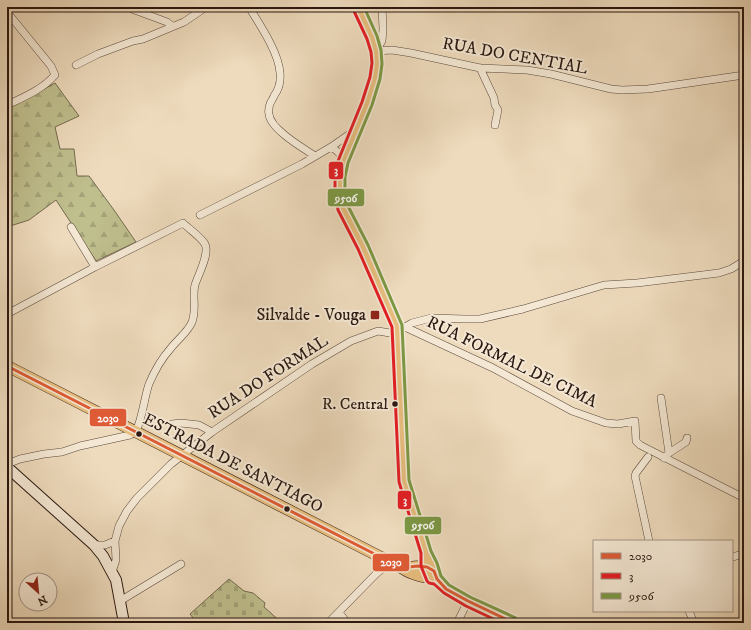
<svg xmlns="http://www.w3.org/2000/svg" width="751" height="630" viewBox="0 0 751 630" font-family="'IM FELL DW Pica',serif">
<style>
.forest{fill:url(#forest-firs);stroke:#746a4e}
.cemetery{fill:url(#cemetery-stones);stroke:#746a4e}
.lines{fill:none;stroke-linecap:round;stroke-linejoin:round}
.minor-casing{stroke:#5a483b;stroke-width:8}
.secondary-casing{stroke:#291710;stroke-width:12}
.primary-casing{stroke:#291710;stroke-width:12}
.minor{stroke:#f4e8d4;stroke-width:7}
.secondary{stroke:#f4e8d4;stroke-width:10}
.primary{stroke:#e7be7e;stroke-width:11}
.bus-1-casing{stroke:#f4e8d4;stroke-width:6}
.bus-2-casing{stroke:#f4e8d4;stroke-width:6}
.bus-3-casing{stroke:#f4e8d4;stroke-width:6}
.bus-1{stroke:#df5b35;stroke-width:3}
.bus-2{stroke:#e41e25;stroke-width:3}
.bus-3{stroke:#7c9944;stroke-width:3}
.poi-dot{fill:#8f2418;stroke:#f4e8d4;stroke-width:1.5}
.bus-dot{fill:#291710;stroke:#f4e8d4;stroke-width:1.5}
.labels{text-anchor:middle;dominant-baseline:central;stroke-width:4;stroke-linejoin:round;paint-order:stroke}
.bus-label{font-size:16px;fill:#291710;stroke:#f4e8d4;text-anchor:end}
.street-label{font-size:17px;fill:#291710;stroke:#f4e8d4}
.poi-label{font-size:17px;fill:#291710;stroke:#f4e8d4;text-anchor:end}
.line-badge{stroke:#f4e8d4;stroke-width:1.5}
.badge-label{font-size:11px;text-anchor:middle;font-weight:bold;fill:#fff}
</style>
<defs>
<pattern id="forest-firs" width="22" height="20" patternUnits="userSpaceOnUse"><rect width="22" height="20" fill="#bfbe8d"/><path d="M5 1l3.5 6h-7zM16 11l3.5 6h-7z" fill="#a4a379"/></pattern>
<pattern id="cemetery-stones" width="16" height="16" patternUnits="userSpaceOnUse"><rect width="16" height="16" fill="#bfbe8d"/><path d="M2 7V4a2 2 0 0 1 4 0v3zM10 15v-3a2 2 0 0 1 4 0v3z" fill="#a4a379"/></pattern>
</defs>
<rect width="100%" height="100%" fill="#eedbbd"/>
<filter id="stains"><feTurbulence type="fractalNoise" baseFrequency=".005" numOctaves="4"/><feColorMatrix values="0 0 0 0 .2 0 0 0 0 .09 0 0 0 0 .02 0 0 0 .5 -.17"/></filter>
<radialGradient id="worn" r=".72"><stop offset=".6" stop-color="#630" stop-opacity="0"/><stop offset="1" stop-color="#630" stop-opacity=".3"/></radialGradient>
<path class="forest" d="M55,83L79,116L55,127L60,149H74L77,176H89L114,210L136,242L96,261L56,200L29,220L7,227V109Z"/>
<path class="cemetery" d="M229,579L244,591L253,593L265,603L264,607L282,623H197L190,614Z"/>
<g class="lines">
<g class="minor-casing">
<path id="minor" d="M249,7C260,25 279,53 280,73C281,82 279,89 274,96C273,99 271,101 270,104C269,107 268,111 269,114C270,129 303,148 315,156
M132,9L167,22L172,26
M7,12L51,66L55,75C43,89 24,97 7,105
M376,51L392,50L411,53L480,68L527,70L551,74L611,89L622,90L648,89L744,75
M376,51L382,41L383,29L382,7
M76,65L98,54L133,41L143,39L184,22L206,7
M480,68L494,98L495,105L498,110L495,125
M331,147L354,131
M200,215L302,164L331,147C338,151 341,154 343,162
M71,227L95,267
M7,314L95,267L183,223C189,229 201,237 205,244C210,254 198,275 195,285C192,296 197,309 192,322C188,332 178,339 171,348C162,358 154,372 149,384C145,394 141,426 135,431C135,432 131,434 130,435L80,446L62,452L44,454L20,459L7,464
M401,327H405L412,323L431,318L465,319H480L523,309L604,285L637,283L719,273L731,269L744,261
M405,327L493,368L572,411L606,423L618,424L635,421L636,441L640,445L744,498
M661,398L669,453L664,458
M172,424L181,423L199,425L212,432
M669,453L686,442L687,438
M648,457L636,473L635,476L649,541
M94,545H105L115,541
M732,557L744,554
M112,572L116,560L115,541L119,526L127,511L137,498L171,464L212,432L312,364L351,341L378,331L390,333L398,335
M120,601L181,564
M689,611L694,623
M339,612L347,623
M328,623L376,574L390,562
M457,623L468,601"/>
</g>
<g class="secondary-casing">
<path id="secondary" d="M7,467L94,545L103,556L116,580L124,623"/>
</g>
<g class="primary-casing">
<path id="primary" d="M358,7L372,37L376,51L377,63L375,78L367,104L343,162L340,177V192L343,208L363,247L397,326L404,481L426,553L432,565L437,579L446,589L468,601L514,623
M7,366L402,568C412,575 424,577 437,579
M402,568C415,567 422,564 434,571"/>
</g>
<use href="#minor" class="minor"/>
<use href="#secondary" class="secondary"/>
<use href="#primary" class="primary"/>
<g class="bus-1-casing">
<path id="bus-1" d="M7,366L402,568L417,566L427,567L434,571L437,579L446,589L468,601L514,623"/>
</g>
<g class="bus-2-casing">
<path id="bus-2" d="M353,9L367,39L371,52L372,63L370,77L362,102L338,161L335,177V192L338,210L358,249L392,327L399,482L421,553V566L427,581L429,583L434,584L444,593L466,606L502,623"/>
</g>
<g class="bus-3-casing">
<path id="bus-3" d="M364,7L377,36L381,50L382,64L380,79L372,105L348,163L345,177V192L348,206L368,245L402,325L409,480L431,551L437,563L441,576L449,585L470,597L516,618"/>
</g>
<use href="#bus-1" class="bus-1"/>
<use href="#bus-2" class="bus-2"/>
<use href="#bus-3" class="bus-3"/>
</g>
<rect class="poi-dot" x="370" y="310" width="10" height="10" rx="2"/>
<g class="bus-dot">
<circle cx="395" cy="404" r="3.5"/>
<circle cx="139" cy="434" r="3.5"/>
<circle cx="287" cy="509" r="3.5"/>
</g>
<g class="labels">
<g class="bus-label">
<text x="388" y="404">R. Central</text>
</g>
<g class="street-label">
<text transform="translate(515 56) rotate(10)">RUA DO CENTIAL</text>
<text transform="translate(512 362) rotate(26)">RUA FORMAL DE CIMA</text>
<text transform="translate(268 377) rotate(-33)">RUA DO FORMAL</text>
<text transform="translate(233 463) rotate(27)">ESTRADA DE SANTIAGO</text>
</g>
<g class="poi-label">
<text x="366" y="315">Silvalde - Vouga</text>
</g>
</g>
<g class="line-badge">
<rect x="328" y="161" width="16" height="19" rx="4" fill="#e41e25"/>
<rect x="327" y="188" width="38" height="19" rx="4" fill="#7c9944"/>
<rect x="89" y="408" width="38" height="19" rx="4" fill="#df5b35"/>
<rect x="397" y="490" width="15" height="20" rx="4" fill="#e41e25"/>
<rect x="404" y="516" width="38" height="19" rx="4" fill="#7c9944"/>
<rect x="372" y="553" width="38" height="19" rx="4" fill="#df5b35"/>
</g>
<g class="badge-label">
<text x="336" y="174">3</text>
<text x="346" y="202">9506</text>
<text x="108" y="422">2030</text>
<text x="405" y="504">3</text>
<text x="423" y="529">9506</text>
<text x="391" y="566">2030</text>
</g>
<rect width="751" height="630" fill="none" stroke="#eedbbd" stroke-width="24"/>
<rect x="8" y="8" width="735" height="614" fill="none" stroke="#291710" stroke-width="2"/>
<rect x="12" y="12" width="727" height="606" fill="none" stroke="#291710"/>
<rect x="593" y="540" width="140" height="72" fill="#f4e8d4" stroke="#a39486"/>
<rect x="601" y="553" width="20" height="6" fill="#df5b35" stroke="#a39486"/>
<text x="629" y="560" font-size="12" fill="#291710">2030</text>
<rect x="601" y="573" width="20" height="6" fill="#e41e25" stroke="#a39486"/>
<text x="629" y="580" font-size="12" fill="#291710">3</text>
<rect x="601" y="593" width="20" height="6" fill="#7c9944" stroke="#a39486"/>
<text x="629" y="600" font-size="12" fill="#291710">9506</text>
<g transform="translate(38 592) rotate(153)"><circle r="19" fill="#f4e8d4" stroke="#a39486"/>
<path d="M0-3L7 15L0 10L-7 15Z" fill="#8f2418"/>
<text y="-6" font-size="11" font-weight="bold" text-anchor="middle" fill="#291710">N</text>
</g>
<rect width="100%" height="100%" filter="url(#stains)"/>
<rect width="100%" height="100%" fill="url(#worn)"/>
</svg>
